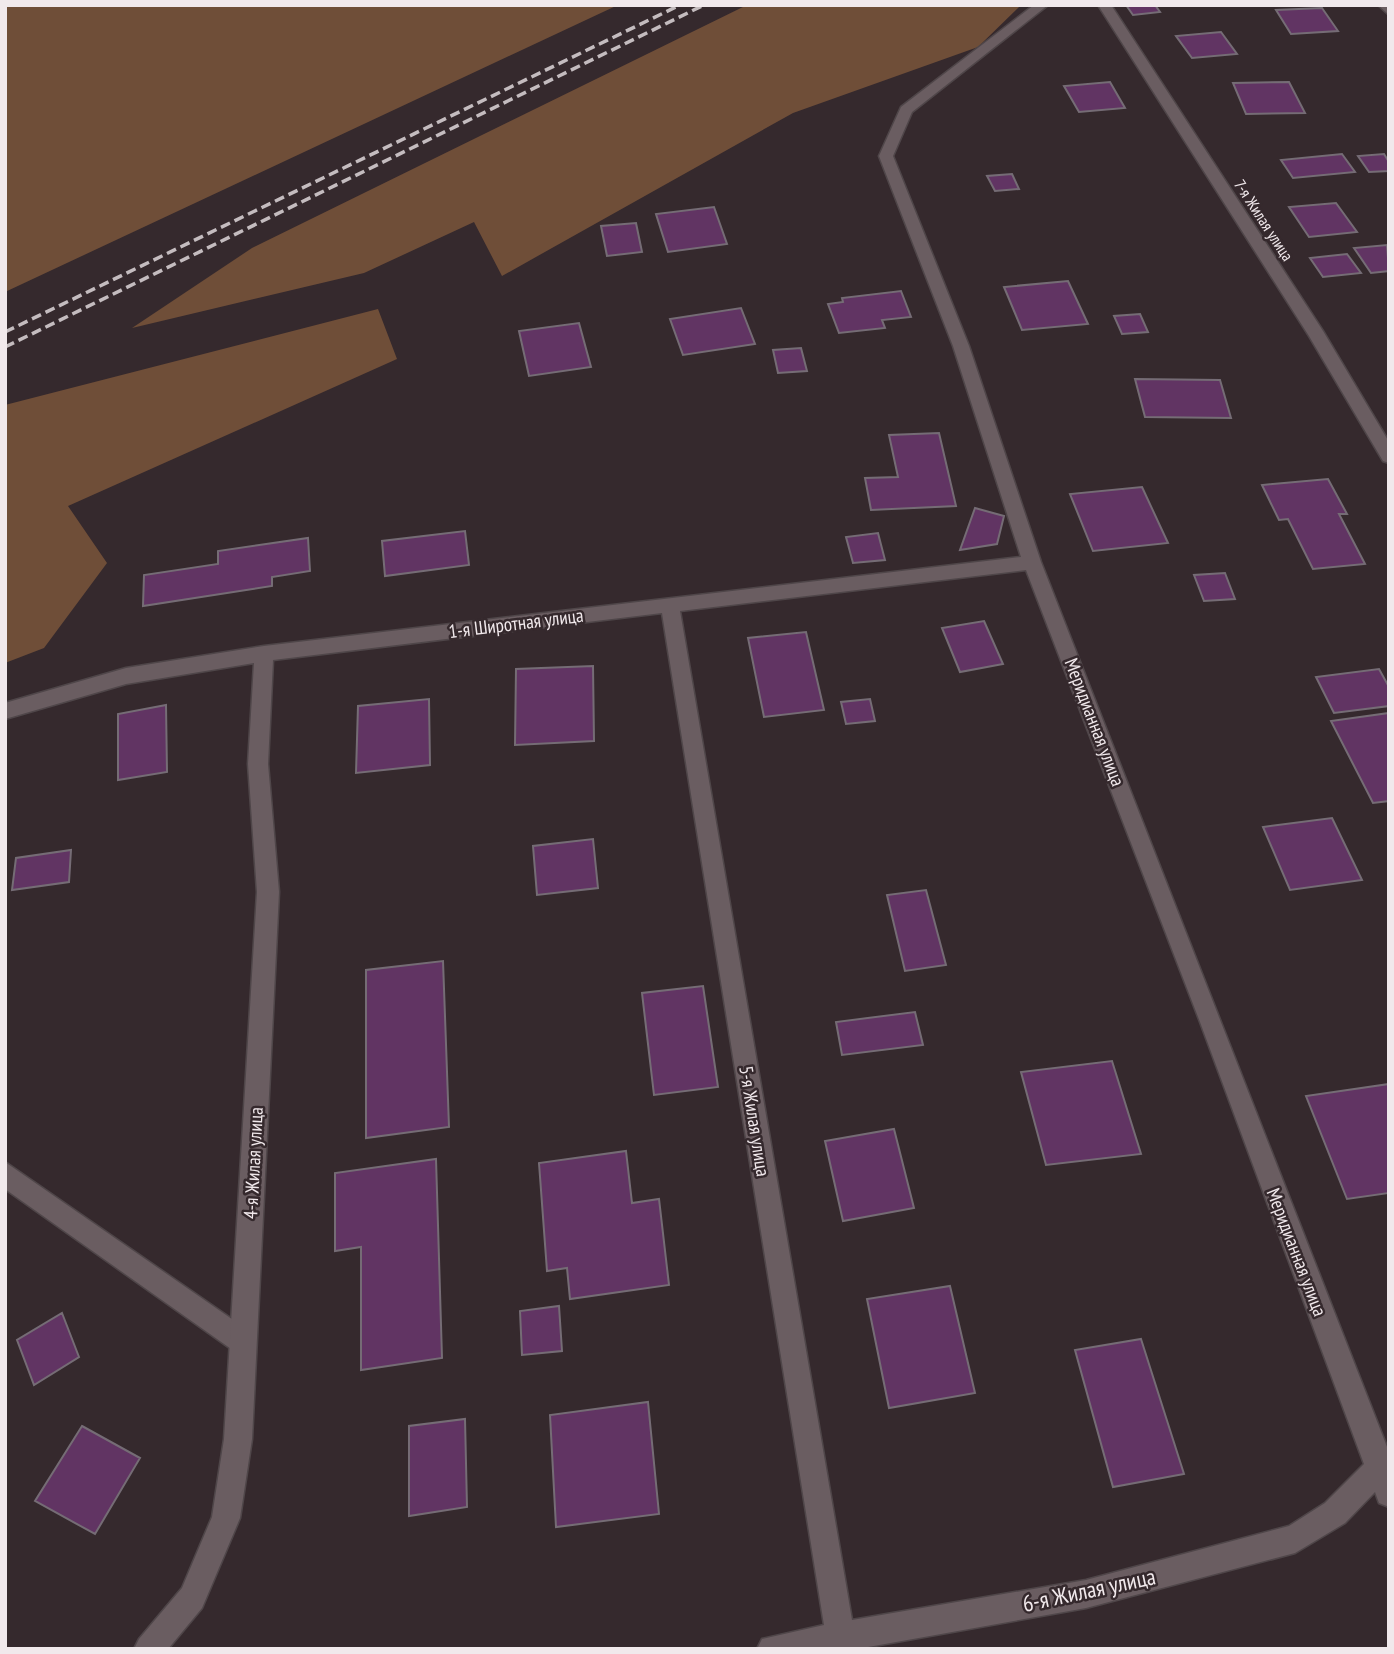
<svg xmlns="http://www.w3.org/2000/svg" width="1394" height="1654" font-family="'PT Sans Narrow',sans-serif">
<rect width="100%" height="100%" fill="#35292d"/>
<path fill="#6f4e38" d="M 5,5 L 618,5 L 5,292 Z
M 747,5 L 1021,5 L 978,47 L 793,113 L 502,276 L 474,222 L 364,273 L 132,328 L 252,248 Z
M 378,309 L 397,359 L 68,506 L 107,563 L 44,648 L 5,663 L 5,405 Z"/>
<path fill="#613463" stroke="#756c75" stroke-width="2" d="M 1126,5 L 1155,5 L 1160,12 L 1133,15 Z
M 1322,8 L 1338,31 L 1291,34 L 1276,10 Z
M 1221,32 L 1237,54 L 1192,58 L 1176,36 Z
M 1110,82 L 1125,108 L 1079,112 L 1064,86 Z
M 1289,82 L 1305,113 L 1246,114 L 1233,83 Z
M 1342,154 L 1355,172 L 1293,178 L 1281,160 Z
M 1384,154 L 1389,162 L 1389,171 L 1369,172 L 1358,156 Z
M 1012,174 L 1019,189 L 995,191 L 987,176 Z
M 1336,203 L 1357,232 L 1309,237 L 1289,207 Z
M 714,207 L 727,244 L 668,252 L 656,214 Z
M 636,223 L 642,252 L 607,256 L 601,226 Z
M 1387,245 L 1389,271 L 1371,273 L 1354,248 Z
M 1347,254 L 1361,273 L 1323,277 L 1310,258 Z
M 1068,281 L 1088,324 L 1022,330 L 1004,287 Z
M 901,291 L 911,317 L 882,320 L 885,328 L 839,333 L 828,304 L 843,302 L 842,298 Z
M 741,308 L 755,344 L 683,355 L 670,319 Z
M 1140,314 L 1148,332 L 1122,334 L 1114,316 Z
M 579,323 L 591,367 L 529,376 L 519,331 Z
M 801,348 L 807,371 L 778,373 L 773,350 Z
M 1135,379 L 1220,380 L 1231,418 L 1145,417 Z
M 939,433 L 956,506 L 871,510 L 865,478 L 898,477 L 889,435 Z
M 1328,479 L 1347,514 L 1339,514 L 1365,564 L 1313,569 L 1288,519 L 1279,520 L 1262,485 Z
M 1142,487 L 1168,543 L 1093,551 L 1070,494 Z
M 975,508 L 1004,516 L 997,544 L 960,550 Z
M 465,531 L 469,565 L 385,576 L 382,541 Z
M 878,533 L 885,560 L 853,563 L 846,537 Z
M 308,538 L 310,571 L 272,577 L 272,586 L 143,606 L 144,575 L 218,564 L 218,551 Z
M 1225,573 L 1235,599 L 1204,601 L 1194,575 Z
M 984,621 L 1003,664 L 960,672 L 942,628 Z
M 806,632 L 824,710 L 764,717 L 748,638 Z
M 593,666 L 594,741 L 515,745 L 516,669 Z
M 1379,669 L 1389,687 L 1389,706 L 1334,713 L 1316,677 Z
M 429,699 L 430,765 L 356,773 L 358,706 Z
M 870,699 L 875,721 L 846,724 L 841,702 Z
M 166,705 L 167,772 L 118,780 L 118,714 Z
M 1389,713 L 1389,801 L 1373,803 L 1331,721 Z
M 1332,818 L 1362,880 L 1290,890 L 1263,827 Z
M 593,839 L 598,888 L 537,895 L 533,846 Z
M 71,850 L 69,882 L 12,890 L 16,858 Z
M 926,890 L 946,965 L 905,971 L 887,895 Z
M 443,961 L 449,1127 L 366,1138 L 366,970 Z
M 703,986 L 718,1087 L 654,1095 L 642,993 Z
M 915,1012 L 923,1045 L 842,1055 L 836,1022 Z
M 1112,1061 L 1141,1154 L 1046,1165 L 1021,1072 Z
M 1389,1084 L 1389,1193 L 1347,1199 L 1306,1096 Z
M 894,1129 L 914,1208 L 843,1221 L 825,1141 Z
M 626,1151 L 632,1203 L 659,1199 L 669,1285 L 570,1299 L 567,1268 L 547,1271 L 539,1163 Z
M 436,1159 L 442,1358 L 361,1370 L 361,1247 L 335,1251 L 335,1173 Z
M 950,1286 L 975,1393 L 889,1408 L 867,1299 Z
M 559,1306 L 562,1351 L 522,1355 L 520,1311 Z
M 62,1313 L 79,1357 L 34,1385 L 17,1340 Z
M 1141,1339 L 1184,1474 L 1113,1487 L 1075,1350 Z
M 648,1402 L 659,1514 L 556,1527 L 550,1415 Z
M 465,1419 L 467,1507 L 409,1516 L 409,1426 Z
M 82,1426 L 140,1458 L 95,1534 L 35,1501 Z"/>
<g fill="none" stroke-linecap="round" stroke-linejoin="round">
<defs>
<path id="lane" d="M 5,1162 L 252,1333 L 256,1342 L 252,1351 L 243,1355 L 234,1351 L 5,1189 Z"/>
<path id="street" d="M 1034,5 L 1048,5 L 912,112 L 893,156 L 969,346 L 1041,562 L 1389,1452 L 1389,1507 L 1379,1503 L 1375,1492 L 1345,1523 L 1295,1553 L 1086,1608 L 857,1649 L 757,1649 L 762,1639 L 824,1625 L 662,613 L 273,660 L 268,764 L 279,892 L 252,1439 L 240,1518 L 202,1608 L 168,1649 L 134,1649 L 139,1639 L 182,1588 L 212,1517 L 224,1439 L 257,892 L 248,764 L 254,663 L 126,684 L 5,719 L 5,703 L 126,668 L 264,646 L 1021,557 L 953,346 L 879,156 L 901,107 ZM 1026,570 L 1200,1022 L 1364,1464 L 1325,1503 L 1289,1526 L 1086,1580 L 852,1620 L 680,611 Z
M 1098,5 L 1111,5 L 1323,331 L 1389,442 L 1389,463 L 1383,461 L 1309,336 Z
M 1378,5 L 1389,5 L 1389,15 Z"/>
</defs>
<use href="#lane" stroke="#4f4649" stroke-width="3"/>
<use href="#street" stroke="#4f4649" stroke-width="3"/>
<use href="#lane" fill="#6a5d61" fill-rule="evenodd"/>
<use href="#street" fill="#6a5d61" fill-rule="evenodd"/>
<path stroke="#c4bcbf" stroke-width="3.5" stroke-dasharray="10 5" stroke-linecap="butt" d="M 5,332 L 680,5
M 5,347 L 704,5"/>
</g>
<g text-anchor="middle" stroke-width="5" stroke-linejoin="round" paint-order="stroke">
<g font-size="16" fill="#f1e9ec" stroke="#35292d">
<text transform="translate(1264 220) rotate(57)" y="6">7-я Жилая улица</text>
</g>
<g font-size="19" fill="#f1e9ec" stroke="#35292d">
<text transform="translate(516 623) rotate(-7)" y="7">1-я Широтная улица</text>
<text transform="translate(1095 722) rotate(69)" y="7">Меридианная улица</text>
<text transform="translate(755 1121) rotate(81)" y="7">5-я Жилая улица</text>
<text transform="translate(253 1163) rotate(-87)" y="7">4-я Жилая улица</text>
<text transform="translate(1297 1252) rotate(69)" y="7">Меридианная улица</text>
</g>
<g font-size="23" fill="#f1e9ec" stroke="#35292d">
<text transform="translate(1089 1590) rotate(-12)" y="8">6-я Жилая улица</text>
</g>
</g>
<rect width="1394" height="1654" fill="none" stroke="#f1e9ec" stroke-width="14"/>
</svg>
